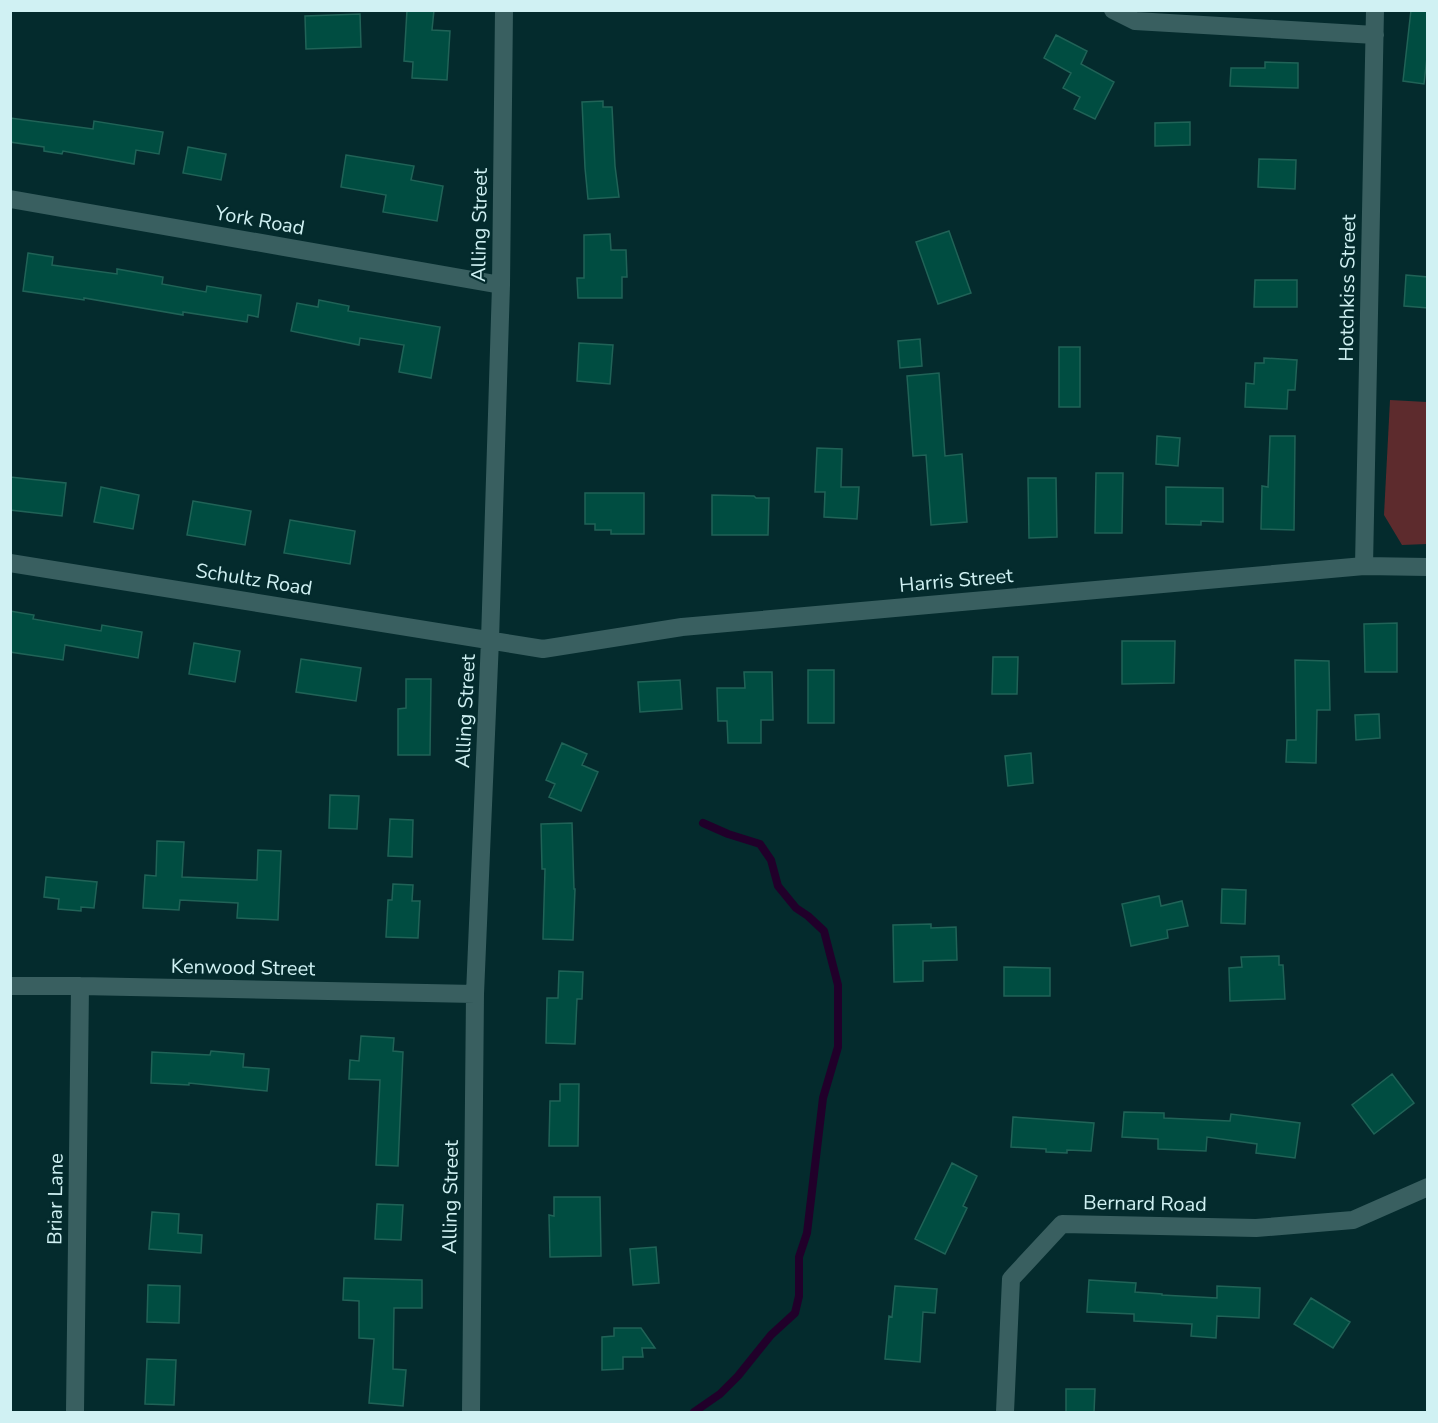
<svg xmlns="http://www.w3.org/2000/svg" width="1438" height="1423" font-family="'Nunito Sans',sans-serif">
<rect width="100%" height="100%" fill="#042b2d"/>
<path fill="#5d2b2d" d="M 1390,400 L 1427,402 L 1427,544 L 1402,545 L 1384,515 Z"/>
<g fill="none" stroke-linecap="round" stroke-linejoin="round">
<path stroke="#21002a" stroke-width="8" d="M 694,1412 L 720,1394 L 738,1376 L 771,1335 L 795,1313 L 799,1296 L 799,1257 L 807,1233 L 823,1098 L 838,1047 L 838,985 L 824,931 L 808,916 L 796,908 L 778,886 L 771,860 L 760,844 L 728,834 L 703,823"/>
</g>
<path fill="#004d41" stroke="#206357" stroke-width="1.5" d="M 407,10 L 434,10 L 432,30 L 450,31 L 447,80 L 412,78 L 413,62 L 404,61 Z
M 1411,10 L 1428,10 L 1428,48 L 1424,84 L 1403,81 Z
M 360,14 L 361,47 L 306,49 L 305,16 Z
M 1056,35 L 1087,51 L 1081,64 L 1114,82 L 1095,119 L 1074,109 L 1080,97 L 1063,88 L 1071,73 L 1044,58 Z
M 1265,62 L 1298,63 L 1298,88 L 1230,86 L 1231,68 L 1265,68 Z
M 603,101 L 603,107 L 612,107 L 615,166 L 619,197 L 588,199 L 585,168 L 582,102 Z
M 10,118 L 93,129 L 94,121 L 163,132 L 159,154 L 136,150 L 134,164 L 63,151 L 62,154 L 44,151 L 44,147 L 10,142 Z
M 1190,122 L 1190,145 L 1155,146 L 1155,123 Z
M 188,147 L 226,154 L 221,180 L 183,173 Z
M 346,155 L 414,166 L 411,180 L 443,186 L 437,221 L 383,212 L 386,195 L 341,187 Z
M 1259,159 L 1296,160 L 1295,189 L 1258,187 Z
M 949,231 L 971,293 L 938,304 L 916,242 Z
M 610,234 L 611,250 L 626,250 L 627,277 L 622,277 L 622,298 L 578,298 L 577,278 L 584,278 L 584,235 Z
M 28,253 L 53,257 L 52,265 L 117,274 L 117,269 L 163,277 L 162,284 L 206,292 L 207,286 L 261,295 L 258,317 L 248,315 L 247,322 L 183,312 L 183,315 L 84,298 L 84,300 L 23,291 Z
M 1406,275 L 1428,277 L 1428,308 L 1404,306 Z
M 1255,280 L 1297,280 L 1297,307 L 1254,307 Z
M 319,300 L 349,306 L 348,311 L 440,327 L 431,378 L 399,372 L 404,345 L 360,338 L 359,345 L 291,331 L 297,303 L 318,307 Z
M 920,339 L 922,366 L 900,368 L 898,341 Z
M 579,343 L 613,345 L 610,384 L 577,381 Z
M 1059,347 L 1080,347 L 1080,407 L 1059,407 Z
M 1264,358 L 1297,360 L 1295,390 L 1288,390 L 1287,409 L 1245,407 L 1246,383 L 1254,384 L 1255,363 L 1264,363 Z
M 939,373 L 945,456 L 962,454 L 967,522 L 931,525 L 926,455 L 913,456 L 907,376 Z
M 1157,436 L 1180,438 L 1178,466 L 1156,464 Z
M 1270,436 L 1295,436 L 1294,530 L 1261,529 L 1262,486 L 1268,487 Z
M 817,448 L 842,449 L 841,487 L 859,487 L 857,519 L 824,517 L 825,492 L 815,492 Z
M 1096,473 L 1123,473 L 1122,533 L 1095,533 Z
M 10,477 L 66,483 L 62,516 L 10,510 Z
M 1028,478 L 1056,478 L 1057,537 L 1029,538 Z
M 101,487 L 139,495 L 133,529 L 94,522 Z
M 1166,487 L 1223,488 L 1223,522 L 1201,521 L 1201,525 L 1166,524 Z
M 585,493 L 644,493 L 644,534 L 611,534 L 611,530 L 595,530 L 595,524 L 585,524 Z
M 712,495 L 754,496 L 756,498 L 769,498 L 768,535 L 712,535 Z
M 193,501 L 251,511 L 245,545 L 187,535 Z
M 290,520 L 355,531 L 350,564 L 284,553 Z
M 10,611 L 34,615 L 33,619 L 101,631 L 102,625 L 142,632 L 138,658 L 65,645 L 63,660 L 10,652 Z
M 1397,623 L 1397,672 L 1365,672 L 1364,624 Z
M 1122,641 L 1175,641 L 1174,683 L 1122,684 Z
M 194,643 L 240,651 L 235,682 L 189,674 Z
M 993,657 L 1018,657 L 1017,694 L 992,694 Z
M 301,659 L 361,668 L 356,701 L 296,692 Z
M 1295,660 L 1329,661 L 1330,710 L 1317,710 L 1316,763 L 1286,762 L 1287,740 L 1296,740 Z
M 808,670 L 834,670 L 834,723 L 808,723 Z
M 744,672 L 772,672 L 773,720 L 761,720 L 761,743 L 728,743 L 727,721 L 718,721 L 717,688 L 745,688 Z
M 406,679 L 431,679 L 430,755 L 398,755 L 398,709 L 406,708 Z
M 680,680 L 682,709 L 640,712 L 638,682 Z
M 1379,714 L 1380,738 L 1356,740 L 1355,715 Z
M 562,743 L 587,754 L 582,765 L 598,772 L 581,811 L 549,797 L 555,784 L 546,780 Z
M 1031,753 L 1033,783 L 1008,786 L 1005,756 Z
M 330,795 L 359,796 L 357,829 L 329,828 Z
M 390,819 L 413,820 L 412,857 L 388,856 Z
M 572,823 L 574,889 L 575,889 L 573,940 L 543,939 L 545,869 L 542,869 L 541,824 Z
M 157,841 L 184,842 L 182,877 L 257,880 L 258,850 L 281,851 L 278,920 L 237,918 L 238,903 L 180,900 L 179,910 L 143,908 L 145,875 L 156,876 Z
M 46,877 L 97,882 L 94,908 L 81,907 L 81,911 L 58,909 L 59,899 L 44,897 Z
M 393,884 L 413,885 L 412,901 L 420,901 L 418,938 L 386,937 L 388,900 L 392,900 Z
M 1222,889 L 1246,890 L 1245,924 L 1221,923 Z
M 1159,896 L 1161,906 L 1182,901 L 1188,926 L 1167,930 L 1168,938 L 1131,946 L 1122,904 Z
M 931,924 L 931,928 L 956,927 L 957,960 L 923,961 L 923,981 L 894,982 L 893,925 Z
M 1279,956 L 1279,965 L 1283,965 L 1285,999 L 1230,1001 L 1229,968 L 1242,967 L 1241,957 Z
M 1004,967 L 1050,968 L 1050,996 L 1004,996 Z
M 559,971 L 583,972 L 582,999 L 577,999 L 575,1044 L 546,1043 L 547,998 L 558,998 Z
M 361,1036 L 394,1038 L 393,1051 L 403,1052 L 398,1166 L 376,1165 L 380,1080 L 349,1079 L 350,1060 L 359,1061 Z
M 211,1051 L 244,1054 L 243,1067 L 269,1069 L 267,1091 L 189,1083 L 189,1085 L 151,1083 L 152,1052 L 210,1055 Z
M 1392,1074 L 1414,1103 L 1374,1134 L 1352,1105 Z
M 560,1084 L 579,1084 L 578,1146 L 549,1146 L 550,1101 L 560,1101 Z
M 1124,1112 L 1164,1113 L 1164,1118 L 1230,1121 L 1231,1114 L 1300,1123 L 1295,1158 L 1256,1153 L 1257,1144 L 1207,1137 L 1206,1151 L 1158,1149 L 1158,1139 L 1122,1137 Z
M 1013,1117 L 1094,1123 L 1091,1151 L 1067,1150 L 1067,1153 L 1046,1152 L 1046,1149 L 1011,1147 Z
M 952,1163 L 977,1176 L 963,1206 L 967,1208 L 945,1254 L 915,1239 Z
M 554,1197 L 600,1197 L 601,1256 L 550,1257 L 549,1215 L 554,1216 Z
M 377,1204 L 403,1205 L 401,1240 L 375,1239 Z
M 152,1212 L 179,1214 L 178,1233 L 202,1235 L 201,1253 L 149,1249 Z
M 656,1247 L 659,1283 L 633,1285 L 630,1249 Z
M 344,1278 L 422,1280 L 422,1308 L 394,1308 L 393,1369 L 406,1370 L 403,1406 L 369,1403 L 374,1339 L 359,1338 L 359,1301 L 343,1300 Z
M 1089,1280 L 1136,1283 L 1135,1292 L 1162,1294 L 1162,1295 L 1217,1298 L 1217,1286 L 1260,1288 L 1259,1318 L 1217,1316 L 1216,1338 L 1191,1336 L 1192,1324 L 1134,1321 L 1134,1314 L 1087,1312 Z
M 148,1285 L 180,1286 L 179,1323 L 147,1322 Z
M 895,1286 L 937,1289 L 935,1313 L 923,1312 L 920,1362 L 885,1359 L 889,1316 L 892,1317 Z
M 1311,1298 L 1350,1322 L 1333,1348 L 1294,1324 Z
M 614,1328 L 641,1328 L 655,1348 L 642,1348 L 643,1357 L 623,1357 L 623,1369 L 602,1370 L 602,1337 L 614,1336 Z
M 147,1359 L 176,1360 L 174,1405 L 145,1404 Z
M 1066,1389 L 1095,1389 L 1094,1413 L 1066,1413 Z"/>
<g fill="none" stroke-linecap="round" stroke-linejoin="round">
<path stroke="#395f60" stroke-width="18" d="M 1113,10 L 1135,21 L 1375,35
M 10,199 L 501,285
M 10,563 L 543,649 L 682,627 L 1364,566 L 1428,567
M 1364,566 L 1375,10
M 10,986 L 80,986 L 475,994
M 75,1412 L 80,986
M 471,1412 L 475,994 L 490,640 L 501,285 L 504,10
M 1005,1412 L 1011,1279 L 1062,1224 L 1256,1228 L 1353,1220 L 1428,1187"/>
</g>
<g text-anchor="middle" stroke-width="4.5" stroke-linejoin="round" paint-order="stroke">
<g font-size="20" fill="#d0f1f3" stroke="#042b2d">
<text transform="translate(260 220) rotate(10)" y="7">York Road</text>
<text transform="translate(479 225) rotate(-89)" y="7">Alling Street</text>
<text transform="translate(1347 288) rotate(-89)" y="7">Hotchkiss Street</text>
<text transform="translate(254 579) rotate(9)" y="7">Schultz Road</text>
<text transform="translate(956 580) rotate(-5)" y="7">Harris Street</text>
<text transform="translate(465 711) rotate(-87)" y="7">Alling Street</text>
<text transform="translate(243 967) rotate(1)" y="7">Kenwood Street</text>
<text transform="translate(450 1197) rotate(-89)" y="7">Alling Street</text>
<text transform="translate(55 1199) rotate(-89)" y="7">Briar Lane</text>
<text transform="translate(1145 1203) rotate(1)" y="7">Bernard Road</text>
</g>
</g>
<rect width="1438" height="1423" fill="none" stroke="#d0f1f3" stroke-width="24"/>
</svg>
